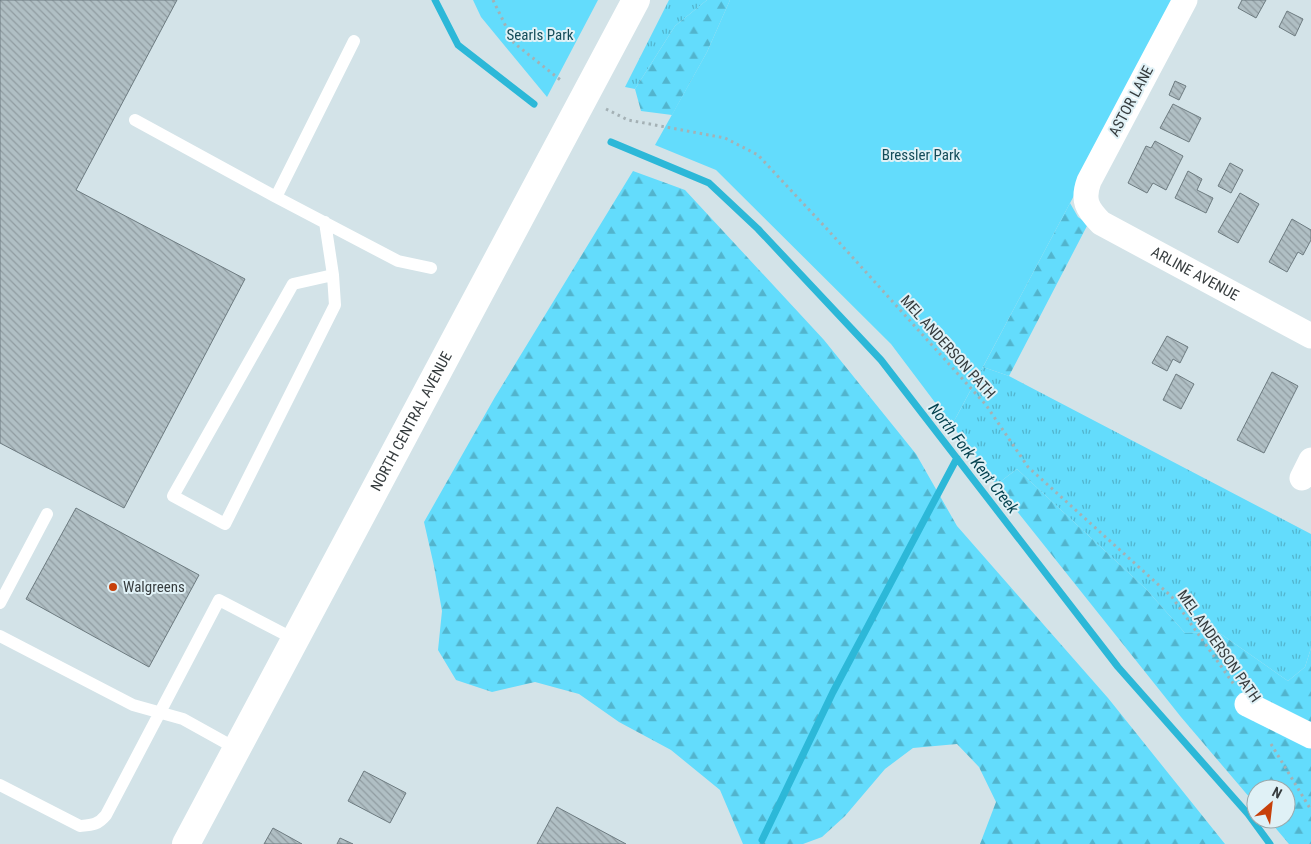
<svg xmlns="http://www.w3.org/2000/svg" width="1311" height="844" font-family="'Roboto Condensed',sans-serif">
<defs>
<pattern id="grass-tufts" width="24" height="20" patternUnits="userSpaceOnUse" patternTransform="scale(1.25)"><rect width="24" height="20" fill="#63dcfc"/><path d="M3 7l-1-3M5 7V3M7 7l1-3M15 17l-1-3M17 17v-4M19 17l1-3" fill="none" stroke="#52b4cd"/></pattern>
<pattern id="forest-firs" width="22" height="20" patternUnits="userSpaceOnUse" patternTransform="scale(1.25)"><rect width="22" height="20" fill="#63dcfc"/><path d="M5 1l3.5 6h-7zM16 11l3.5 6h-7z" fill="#52b4cd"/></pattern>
<pattern id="building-back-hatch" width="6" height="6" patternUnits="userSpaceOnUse" patternTransform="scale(1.25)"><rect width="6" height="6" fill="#b0bfc4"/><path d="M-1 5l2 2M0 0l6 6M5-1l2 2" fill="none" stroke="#909ca1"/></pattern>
</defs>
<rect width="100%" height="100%" fill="#d3e3e8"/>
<path fill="url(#grass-tufts)" d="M 669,0 L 707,0 L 675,26 L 635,89 L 625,87 Z
M 983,367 L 1009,376 L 1311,534 L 1311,648 L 1305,667 L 1288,681 L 1218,632 L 1185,633 L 1146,589 L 1017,469 L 996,485 L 952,425 Z"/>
<path fill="url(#forest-firs)" d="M 707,0 L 730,0 L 707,52 L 672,115 L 641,111 L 635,89 L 675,26 Z
M 633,171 L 685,190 L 824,340 L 916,454 L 957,526 L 1108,698 L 1225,844 L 980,844 L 996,802 L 979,767 L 957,744 L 913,748 L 885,769 L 845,816 L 822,837 L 803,844 L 743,844 L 720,790 L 671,750 L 619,722 L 579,694 L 535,682 L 492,692 L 456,680 L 438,650 L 442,611 L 434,566 L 424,522 L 495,397 Z
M 1070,203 L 1078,217 L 1088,224 L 1009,376 L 983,367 Z
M 1017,469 L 1146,589 L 1185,633 L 1218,632 L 1288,681 L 1305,667 L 1311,648 L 1311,844 L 1289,844 L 1268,819 L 1286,819 L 1286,789 L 1256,789 L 1256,805 L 1181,717 L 996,485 Z"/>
<path fill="#63dcfc" d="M 473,0 L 598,0 L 547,97 L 481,17 Z
M 730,0 L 1178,0 L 952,425 L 891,344 L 716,170 L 655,145 L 707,52 Z"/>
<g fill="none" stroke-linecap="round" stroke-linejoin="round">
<path stroke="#2cb8d8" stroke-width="7" d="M 435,0 L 458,45 L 534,104
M 611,142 L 709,183 L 758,229 L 881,360 L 1118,667 L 1248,814 L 1270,844
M 762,840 L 833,692 L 957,458"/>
</g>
<path fill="url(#building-back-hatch)" stroke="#6d7b80" d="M 0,0 L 177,0 L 76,190 L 245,279 L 124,508 L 0,443 Z
M 1242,0 L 1266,0 L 1256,18 L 1238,8 Z
M 1287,11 L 1303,19 L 1295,36 L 1279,27 Z
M 1175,81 L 1186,86 L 1179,100 L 1169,95 Z
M 1173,104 L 1201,118 L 1189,142 L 1160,128 Z
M 1155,141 L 1183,156 L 1166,190 L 1153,183 L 1147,193 L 1128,183 L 1146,146 L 1151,148 Z
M 1230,163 L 1243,170 L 1231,193 L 1218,186 Z
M 1188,171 L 1202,179 L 1197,190 L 1213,198 L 1206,213 L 1175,198 Z
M 1240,193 L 1259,204 L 1238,243 L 1218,232 Z
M 1292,219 L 1311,230 L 1311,240 L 1303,255 L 1298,252 L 1287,272 L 1269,262 Z
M 1167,336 L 1188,347 L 1180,363 L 1173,359 L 1167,371 L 1152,363 Z
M 1272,372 L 1298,386 L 1264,453 L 1237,440 Z
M 1176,374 L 1194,384 L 1181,409 L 1163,400 Z
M 76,508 L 199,575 L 149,667 L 26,599 Z
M 364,771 L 406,793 L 390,823 L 348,801 Z
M 557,807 L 626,844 L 537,844 Z
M 273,828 L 302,844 L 264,844 Z
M 340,838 L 353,844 L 337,844 Z"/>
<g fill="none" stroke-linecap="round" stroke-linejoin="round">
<path stroke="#a4b1b5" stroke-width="3" stroke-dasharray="2.5 4" stroke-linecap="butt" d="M 493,0 L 514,43 L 563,82
M 606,109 L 628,120 L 725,138 L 758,155 L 827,229 L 986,405 L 1028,467 L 1172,597 L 1235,686
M 1271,744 L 1311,810"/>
<path stroke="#fff" stroke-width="12" d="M 354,41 L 276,197 L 398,261 L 431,268
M 135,120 L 276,197
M 325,222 L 333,275 L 335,305 L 225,524 L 173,496 L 293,284 L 333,275
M 0,603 L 47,514
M 0,636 L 133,705 L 183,719 L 237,749
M 0,785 L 80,826 C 92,825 98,825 106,815 L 219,600 L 296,640"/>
<g stroke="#fff" stroke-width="25">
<path id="s1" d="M 1185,0 L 1089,181 C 1082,200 1087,209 1101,223 L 1311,336"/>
<path d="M 1302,478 L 1311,460"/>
<path d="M 1247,704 L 1311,736"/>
</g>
<path stroke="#fff" stroke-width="28" id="s2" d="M 186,844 L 636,0"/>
</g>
<circle fill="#c7400a" stroke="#e0f1f6" stroke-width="2" cx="113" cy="587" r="5"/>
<g text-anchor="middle" stroke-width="4" stroke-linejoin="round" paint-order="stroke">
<g font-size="15" fill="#144c59" stroke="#e0f1f6">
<text x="540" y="40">Searls Park</text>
<text x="921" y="160">Bressler Park</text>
</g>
<g font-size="15" fill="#363c3e" stroke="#e0f1f6">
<text transform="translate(1131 101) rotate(-62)" y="5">ASTOR LANE</text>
<text dy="5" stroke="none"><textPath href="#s1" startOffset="359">ARLINE AVENUE</textPath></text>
<text transform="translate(948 347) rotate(48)" y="5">MEL ANDERSON PATH</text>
<text dy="5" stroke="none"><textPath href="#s2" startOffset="479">NORTH CENTRAL AVENUE</textPath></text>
<text transform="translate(1219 646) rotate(55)" y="5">MEL ANDERSON PATH</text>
</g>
<g font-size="15" fill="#363c3e" stroke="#e0f1f6" text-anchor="start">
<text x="123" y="592">Walgreens</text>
</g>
<g font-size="16" font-style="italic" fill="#023f4c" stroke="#e0f1f6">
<text transform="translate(974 458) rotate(52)" y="6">North Fork Kent Creek</text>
</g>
</g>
<g transform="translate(1271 804) rotate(28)"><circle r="24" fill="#e0f1f6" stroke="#9ca9ac"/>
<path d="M0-4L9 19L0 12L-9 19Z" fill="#c7400a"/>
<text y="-8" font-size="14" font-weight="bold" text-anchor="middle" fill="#363c3e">N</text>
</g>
</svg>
